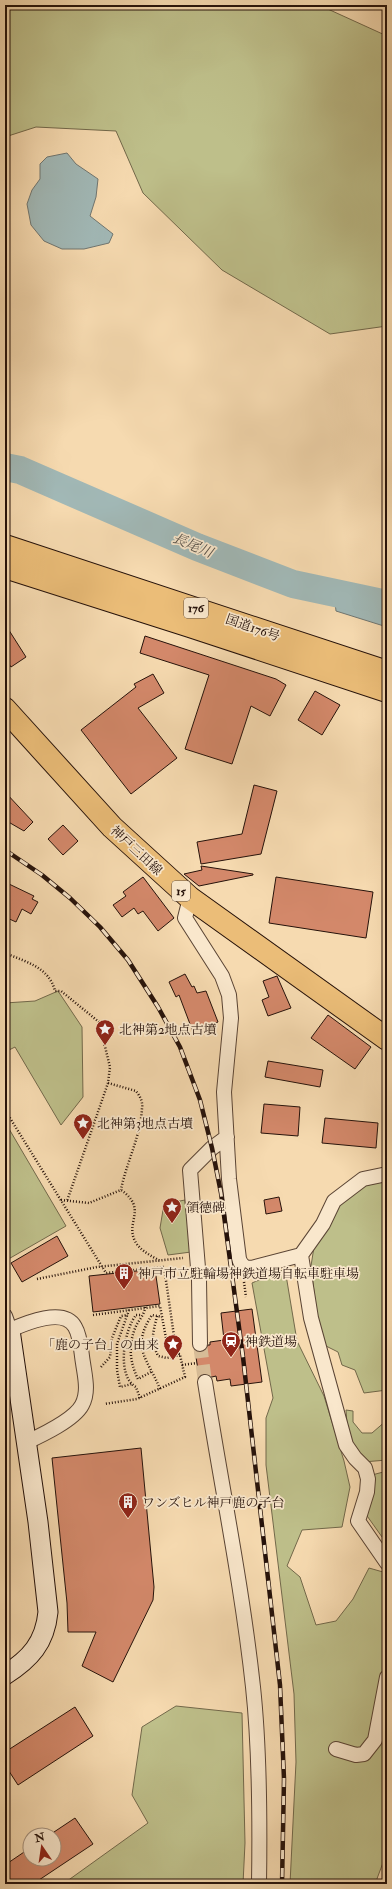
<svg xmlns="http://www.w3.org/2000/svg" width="392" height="1889" font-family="'IM FELL Double Pica','Noto Serif JP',serif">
<rect width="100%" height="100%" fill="#f6dab0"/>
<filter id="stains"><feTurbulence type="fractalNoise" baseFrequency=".005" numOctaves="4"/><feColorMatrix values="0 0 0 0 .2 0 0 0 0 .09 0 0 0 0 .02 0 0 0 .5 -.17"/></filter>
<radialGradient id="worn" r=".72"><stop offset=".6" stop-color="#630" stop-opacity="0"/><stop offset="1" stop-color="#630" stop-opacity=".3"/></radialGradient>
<path fill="#bebf8a" stroke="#72684a" d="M 5,5 L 319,5 L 387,36 L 387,326 L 330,334 L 222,270 L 143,193 L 116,131 L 36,127 L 5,137 Z
M 58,991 L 82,1027 L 83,1097 L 61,1125 L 15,1047 L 5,1052 L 5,1003 L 35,1001 Z
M 5,1122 L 66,1226 L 5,1261 Z
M 387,1180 L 387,1390 L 364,1393 L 355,1370 L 342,1365 L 338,1352 L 320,1343 L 311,1266 L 314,1247 L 337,1205 L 365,1186 Z
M 185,1200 L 191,1252 L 168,1255 L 160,1228 L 164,1204 Z
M 285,1269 L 297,1341 L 324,1396 L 344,1461 L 350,1487 L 342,1527 L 302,1530 L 287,1566 L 300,1577 L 316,1625 L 336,1621 L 353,1599 L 369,1568 L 383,1572 L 387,1585 L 387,1852 L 375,1884 L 290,1884 L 296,1762 L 294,1694 L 266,1465 L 266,1418 L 273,1398 L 252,1283 Z
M 346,1410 L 353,1411 L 353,1422 L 362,1433 L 372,1433 L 387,1420 L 387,1460 L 363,1462 L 348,1439 Z
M 387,1471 L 387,1544 L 365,1513 L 372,1475 Z
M 176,1706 L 242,1713 L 245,1843 L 243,1884 L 63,1884 L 148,1823 L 132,1795 L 142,1727 Z"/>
<path fill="#a1b8b6" stroke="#707671" d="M 67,153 L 76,164 L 98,179 L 96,197 L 90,216 L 113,234 L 109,243 L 84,249 L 62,249 L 44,241 L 31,225 L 27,204 L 32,190 L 40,179 L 40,164 L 47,157 Z
M 335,602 L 366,603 L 386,608 L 383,611 L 387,617 L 387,627 L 336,611 Z"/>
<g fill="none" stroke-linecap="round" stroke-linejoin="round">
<path stroke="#a1b8b6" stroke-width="28" d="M 5,467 L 20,470 L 197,547 L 293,584 L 387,604"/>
</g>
<path fill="#d3886a" stroke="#26120a" d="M 5,624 L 26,657 L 11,667 L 5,658 Z
M 145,636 L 276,679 L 286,685 L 270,716 L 251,706 L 232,764 L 185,749 L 209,675 L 140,653 Z
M 153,674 L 164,693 L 138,708 L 177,758 L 131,794 L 81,730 L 136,687 L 134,684 Z
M 315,691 L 340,705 L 322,735 L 298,720 Z
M 254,785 L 277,791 L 261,854 L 201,864 L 197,842 L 242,834 Z
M 5,792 L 33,822 L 24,831 L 5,820 Z
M 63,825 L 78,841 L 63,855 L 48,839 Z
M 201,866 L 253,874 L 253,875 L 199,886 L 184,874 L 202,870 Z
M 143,877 L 174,918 L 158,931 L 143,911 L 138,914 L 134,908 L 122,917 L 113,905 L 126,896 L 123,892 Z
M 276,877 L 373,892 L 366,938 L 269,923 Z
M 9,884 L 34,896 L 32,899 L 38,902 L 31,914 L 22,909 L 16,922 L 5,917 L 5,891 Z
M 185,974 L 192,987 L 194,986 L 197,993 L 206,991 L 218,1022 L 193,1032 L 179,995 L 176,997 L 169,982 Z
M 277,976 L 291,1008 L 268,1016 L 262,1000 L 269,997 L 263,981 Z
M 328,1015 L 371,1047 L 355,1069 L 311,1038 Z
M 268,1061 L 323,1070 L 320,1087 L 265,1077 Z
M 264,1104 L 300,1107 L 298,1136 L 261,1133 Z
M 325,1118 L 378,1123 L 376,1148 L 322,1143 Z
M 279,1197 L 282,1211 L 266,1214 L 264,1200 Z
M 57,1236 L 68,1256 L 22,1282 L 11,1263 Z
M 155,1269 L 160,1304 L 93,1312 L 89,1276 Z
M 252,1309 L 262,1382 L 231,1386 L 230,1379 L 217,1381 L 216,1376 L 212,1377 L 204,1374 L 199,1376 L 195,1351 L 204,1351 L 208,1345 L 210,1345 L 210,1342 L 224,1340 L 221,1313 Z
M 141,1448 L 154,1587 L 153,1600 L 113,1682 L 82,1666 L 96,1632 L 68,1632 L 67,1603 L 52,1458 Z
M 75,1707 L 93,1736 L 18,1785 L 5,1765 L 5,1752 Z
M 75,1818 L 93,1844 L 33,1884 L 5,1884 L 5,1865 L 30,1848 L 30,1859 L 54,1859 L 54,1832 Z"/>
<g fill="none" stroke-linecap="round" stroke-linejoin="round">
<path stroke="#d7bc97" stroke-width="14" stroke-dasharray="14 7" stroke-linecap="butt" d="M 200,1344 L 205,1382"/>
<defs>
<path id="street" d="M 190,898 L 185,918 L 222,976 L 229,995 L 231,1018 L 224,1092 L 229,1179 L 239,1259 C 242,1267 247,1269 255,1267 L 301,1255 L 323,1224 L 334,1201 L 363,1179 L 387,1174
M 301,1255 L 311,1318 L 346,1445 L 355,1458 L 365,1468 L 368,1479 L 367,1492 L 358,1521 L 387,1563
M 5,1316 L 10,1330 C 26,1323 64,1307 75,1327 C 81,1337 81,1352 83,1363 C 85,1377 89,1392 82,1405 C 74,1420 42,1435 27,1442
M 200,1344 L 199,1280 L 190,1170 L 212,1148 L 227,1137
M 205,1382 C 221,1484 242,1585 253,1687 C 260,1752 260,1819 259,1884
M 336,1749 L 356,1755 L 364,1754 L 375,1740 L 387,1677"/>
<path id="secondary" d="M 5,1332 L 10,1330 L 38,1522 L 48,1612 C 45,1643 30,1659 5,1675"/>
<path id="primary" d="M 5,709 L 112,827 L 190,898 L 387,1039"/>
<path id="highway" d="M 5,546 L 387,672
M 5,567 L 190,626 L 387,691"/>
</defs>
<use href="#street" stroke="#5a4434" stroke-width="16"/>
<use href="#secondary" stroke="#26120a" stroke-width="21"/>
<use href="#primary" stroke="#26120a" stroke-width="24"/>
<use href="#highway" stroke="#26120a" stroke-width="24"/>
<path stroke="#26120a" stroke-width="2.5" stroke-dasharray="1 2" stroke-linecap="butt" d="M 5,953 C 26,962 49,967 55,991 L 61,991 L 99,1022 L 110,1067 L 108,1083 L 67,1201
M 108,1083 L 136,1091 C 140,1096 143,1102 142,1108 C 141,1136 126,1163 121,1190
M 5,1110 L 106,1273 L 164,1267 L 174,1336 L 172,1346
M 61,1200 L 89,1203 L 121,1190 C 148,1209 125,1222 135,1241 C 140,1251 152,1256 160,1261
M 37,1279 L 97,1267 L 183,1258
M 244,1282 L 246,1297
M 145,1307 C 145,1313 140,1319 137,1324 C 128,1342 129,1361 138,1379 L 151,1372
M 129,1310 L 117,1344 L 117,1370 L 120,1387 L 132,1384
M 93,1315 L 160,1306 L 166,1338 L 180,1355 L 185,1377 L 137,1399 L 104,1404
M 157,1316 C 153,1334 150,1339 158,1356 L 167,1358 L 180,1355
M 182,1365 L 197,1363
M 101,1367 L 110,1357 L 112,1338 L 121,1316 L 128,1315
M 160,1389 C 148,1359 130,1348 152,1315 L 162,1317
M 140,1398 L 136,1387 C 116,1376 124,1330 136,1315 L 142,1315
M 382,1884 L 387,1868"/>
<use href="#street" stroke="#f9e7cc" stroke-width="14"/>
<use href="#secondary" stroke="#f9e7cc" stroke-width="19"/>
<use href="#primary" stroke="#ebbd78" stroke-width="22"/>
<use href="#highway" stroke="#ebbd78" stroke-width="22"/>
<defs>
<path id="rail" d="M 5,850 L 42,875 L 70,898 L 100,927 L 128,960 L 158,1007 L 180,1047 L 200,1100 L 212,1148 L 221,1193 L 243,1357 L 280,1685 L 284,1779 L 282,1884"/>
</defs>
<use href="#rail" stroke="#26120a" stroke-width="4.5"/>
<use href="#rail" stroke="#f9e7cc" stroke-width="3" stroke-dasharray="9" stroke-linecap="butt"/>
</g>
<defs>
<symbol id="sight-pin" viewBox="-11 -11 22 30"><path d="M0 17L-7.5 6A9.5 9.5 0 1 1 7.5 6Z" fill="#8f2418" stroke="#f9e7cc"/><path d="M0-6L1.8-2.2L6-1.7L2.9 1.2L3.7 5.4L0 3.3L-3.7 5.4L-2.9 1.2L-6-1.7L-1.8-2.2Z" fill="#fff"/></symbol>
<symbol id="building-pin" viewBox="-11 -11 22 30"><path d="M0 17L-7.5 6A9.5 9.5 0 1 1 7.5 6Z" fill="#8f2418" stroke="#f9e7cc"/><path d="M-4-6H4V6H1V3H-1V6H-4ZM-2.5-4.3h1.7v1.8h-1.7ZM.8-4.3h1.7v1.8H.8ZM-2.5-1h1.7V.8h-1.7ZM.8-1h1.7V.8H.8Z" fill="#fff"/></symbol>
<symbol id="station-pin" viewBox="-11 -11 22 30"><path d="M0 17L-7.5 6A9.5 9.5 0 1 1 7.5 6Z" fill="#8f2418" stroke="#f9e7cc"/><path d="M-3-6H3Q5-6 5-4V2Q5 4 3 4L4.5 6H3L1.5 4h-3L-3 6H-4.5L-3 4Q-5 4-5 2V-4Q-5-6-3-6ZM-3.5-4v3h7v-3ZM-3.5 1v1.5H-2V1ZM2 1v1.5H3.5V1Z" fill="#fff"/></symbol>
</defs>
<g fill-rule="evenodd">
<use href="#sight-pin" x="94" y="1018" width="22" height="30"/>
<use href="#sight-pin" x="72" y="1112" width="22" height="30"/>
<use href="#sight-pin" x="161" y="1196" width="22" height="30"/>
<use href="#building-pin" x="113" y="1262" width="22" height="30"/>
<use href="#station-pin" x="220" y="1330" width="22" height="30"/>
<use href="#sight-pin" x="162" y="1333" width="22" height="30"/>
<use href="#building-pin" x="117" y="1491" width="22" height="30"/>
</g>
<g text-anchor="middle" stroke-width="3.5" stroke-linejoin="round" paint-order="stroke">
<g fill="#f9e7cc" stroke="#655244" stroke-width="1">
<rect x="184" y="598" width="24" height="20" rx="3"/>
<rect x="172" y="881" width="18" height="20" rx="3"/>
</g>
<g font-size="12" font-weight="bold" fill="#26120a">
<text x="196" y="612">176</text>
<text x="181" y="895">15</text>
</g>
<g font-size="13" fill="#26120a" stroke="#f9e7cc">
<text transform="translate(253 627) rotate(19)" y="5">国道176号</text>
<text transform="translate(137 850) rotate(43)" y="5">神戸三田線</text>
</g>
<g font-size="13" fill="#26120a" stroke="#f9e7cc" text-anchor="start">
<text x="119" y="1034">北神第2地点古墳</text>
<text x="97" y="1128">北神第3地点古墳</text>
<text x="186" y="1212">領徳碑</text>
<text x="138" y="1278">神戸市立駐輪場神鉄道場自転車駐車場</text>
<text x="245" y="1346">神鉄道場</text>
<text x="159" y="1349" text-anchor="end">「鹿の子台」の由来</text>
<text x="142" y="1507">ワンズヒル神戸鹿の子台</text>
</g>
<g font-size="14" font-style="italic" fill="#514c46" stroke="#f9e7cc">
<text transform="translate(193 545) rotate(23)" y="5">長尾川</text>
</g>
</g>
<rect width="392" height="1889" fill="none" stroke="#f6dab0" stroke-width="20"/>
<rect x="6" y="6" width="380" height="1877" fill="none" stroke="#26120a" stroke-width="2"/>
<rect x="10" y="10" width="372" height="1869" fill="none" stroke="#26120a"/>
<g transform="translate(42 1847) rotate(347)"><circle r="19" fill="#f9e7cc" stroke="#a5927e"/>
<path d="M0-3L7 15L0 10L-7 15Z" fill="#8f2418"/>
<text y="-6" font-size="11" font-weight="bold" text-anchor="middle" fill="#26120a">N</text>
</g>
<rect width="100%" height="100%" filter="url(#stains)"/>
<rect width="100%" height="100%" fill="url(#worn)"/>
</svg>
